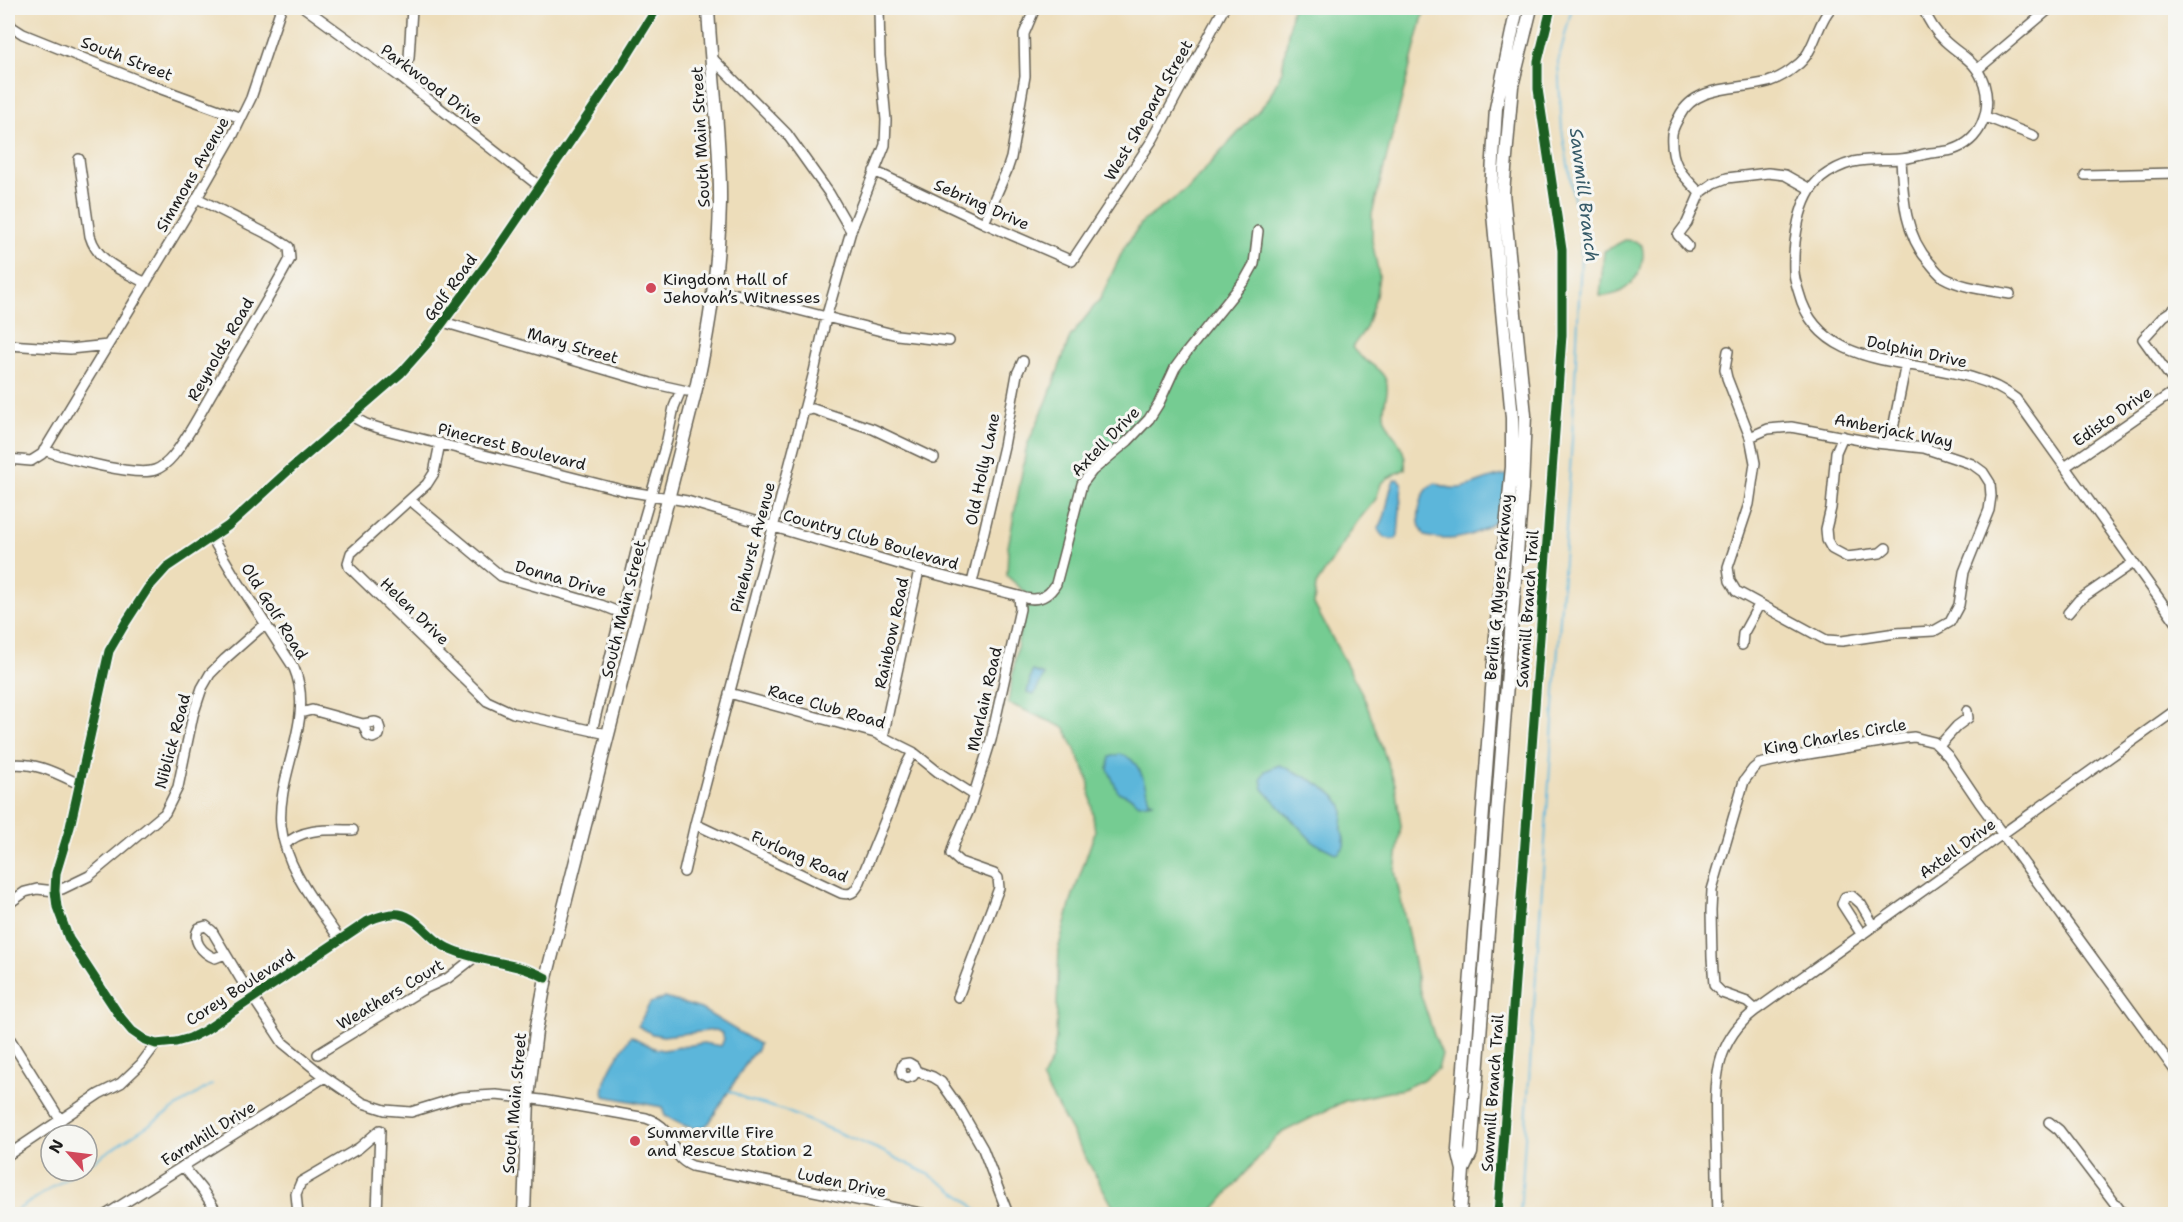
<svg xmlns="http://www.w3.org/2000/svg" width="2183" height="1222" font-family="'Shantell Sans',sans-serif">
<rect width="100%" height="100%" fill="#f6f6f2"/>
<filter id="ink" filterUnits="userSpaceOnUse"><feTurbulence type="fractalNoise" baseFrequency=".0167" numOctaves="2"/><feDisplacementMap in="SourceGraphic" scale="12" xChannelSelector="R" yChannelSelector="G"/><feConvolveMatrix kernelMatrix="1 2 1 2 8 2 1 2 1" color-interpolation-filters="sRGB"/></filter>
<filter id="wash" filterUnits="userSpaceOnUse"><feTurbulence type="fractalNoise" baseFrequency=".008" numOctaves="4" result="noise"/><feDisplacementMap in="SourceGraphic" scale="24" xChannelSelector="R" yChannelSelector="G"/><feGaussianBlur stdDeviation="1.35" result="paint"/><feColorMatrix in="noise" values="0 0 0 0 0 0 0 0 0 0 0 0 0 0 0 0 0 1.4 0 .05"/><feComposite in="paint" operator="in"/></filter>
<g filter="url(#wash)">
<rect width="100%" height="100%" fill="#edddba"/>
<path fill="#74cc92" stroke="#487457" stroke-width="1.5" d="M 1292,8 L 1425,8 L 1372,214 L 1372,241 L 1379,275 L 1376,296 L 1366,328 L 1352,347 C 1359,360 1377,363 1385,378 C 1392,391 1380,407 1385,419 C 1392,437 1408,448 1405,469 L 1388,478 L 1381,484 L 1376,499 L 1357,522 L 1316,585 L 1314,604 L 1364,697 L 1395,784 L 1401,826 L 1395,871 L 1420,992 L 1434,1035 L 1442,1054 L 1438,1069 L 1422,1080 L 1403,1089 L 1345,1101 L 1279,1134 L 1210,1214 L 1117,1214 L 1042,1079 L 1052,1059 L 1056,1038 L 1059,946 L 1072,898 L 1095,832 L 1088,778 L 1065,728 L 1008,703 L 1026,593 L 1007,576 L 1008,547 L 1027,445 L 1047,401 L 1070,337 L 1100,299 L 1124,248 L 1142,222 L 1186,190 L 1268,100 L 1282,71 Z
M 1625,240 L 1635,241 L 1642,246 C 1648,271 1627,297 1600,296 L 1604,251 Z"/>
<path fill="#5cb6da" stroke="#3c697b" stroke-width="1.5" d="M 1508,475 L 1517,485 C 1509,524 1463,548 1425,536 C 1423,532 1419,527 1419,522 C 1417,509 1423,487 1436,483 C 1464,498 1479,476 1508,475 Z
M 1398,479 L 1402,484 L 1398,536 L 1396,539 C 1387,539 1382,538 1378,529 C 1389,514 1386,496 1394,480 Z
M 1032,671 L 1044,675 L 1034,695 L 1027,693 Z
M 1120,754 C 1140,758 1145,783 1149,801 L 1154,802 L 1139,804 L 1132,798 L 1118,792 L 1108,769 L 1110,757 Z
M 1279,765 C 1295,771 1336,790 1342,806 C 1345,814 1341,822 1342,830 C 1344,841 1348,846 1337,854 L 1313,842 L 1263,789 L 1261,779 L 1265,771 Z
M 665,998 L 701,1009 L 759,1044 L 757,1050 L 750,1057 L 709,1123 C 695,1135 680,1123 665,1116 L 662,1107 L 604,1096 C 599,1081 622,1049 631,1036 L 654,1048 L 663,1050 L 703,1043 L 721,1046 L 724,1039 L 722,1033 L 716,1030 L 663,1036 L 652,1034 L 638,1026 L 650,1003 Z"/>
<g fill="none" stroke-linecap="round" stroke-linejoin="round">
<path stroke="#5cb6da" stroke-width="2" d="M 728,1090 L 748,1100 L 783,1110 L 880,1150 L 930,1175 L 964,1198 L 981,1214
M 87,1165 L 212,1084
M 11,1214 L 78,1171
M 1520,1214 L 1572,440 L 1581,258 L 1581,239 L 1562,130 L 1558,62 L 1572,8"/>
</g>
</g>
<g filter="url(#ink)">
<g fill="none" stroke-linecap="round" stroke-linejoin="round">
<defs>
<path id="minor" d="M 305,8 L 400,77 L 539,186
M 1923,8 C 1928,20 1935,32 1945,41 C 1962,57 1976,60 1984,84 C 1992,111 1981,141 1952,150 C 1945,152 1937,152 1930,153 C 1919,155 1909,159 1899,159 C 1883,160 1868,159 1853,162 C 1842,165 1830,171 1821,178 C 1798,197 1793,243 1794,271 C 1794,279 1797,286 1799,293 C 1824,387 1953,348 2016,399 L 2176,622
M 8,20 L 12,27 L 23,34 L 145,83 L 241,118
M 713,59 L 787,134 L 829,193 L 851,231
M 1978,69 L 2048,10
M 400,77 L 409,58 L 412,8
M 1986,117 L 2034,136
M 79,159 L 90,236 C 98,263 123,271 146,283
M 1901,159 C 1903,196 1904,235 1930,263 C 1934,268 1938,273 1943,277 C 1962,288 1989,290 2010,294
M 874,171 L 984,223 L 1072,261 L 1153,139 L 1224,8
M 2085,175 L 2176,173
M 1700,193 C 1680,173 1670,163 1672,134 C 1673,127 1676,123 1679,117 C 1695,84 1738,90 1768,82 C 1777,79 1789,72 1796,66 C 1815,53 1816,24 1831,8
M 984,223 L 1007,170 L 1011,158 L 1025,76 L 1024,34 L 1035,8
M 1688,246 L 1678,235 L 1687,223 L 1700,193 L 1714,183 L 1727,178 L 1768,173 L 1785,175 L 1810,189
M 714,290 L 732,293 L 897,335 L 949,341
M 2176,308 L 2164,316 L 2143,339 L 2176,385
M 443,322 L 651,383 L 687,391
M 8,345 L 70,349 L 108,345
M 1728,351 L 1725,369 L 1727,378 L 1750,437 L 1755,463 L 1749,504 L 1728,567 L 1730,581 L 1736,591 L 1826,640 L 1842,641 L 1896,633 L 1934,631 L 1950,622 L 1959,605 L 1964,572 L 1989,510 L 1991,496 L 1990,483 L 1983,472 L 1972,464 L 1924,448 L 1876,443 L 1791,427 L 1768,429 L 1750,437
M 803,411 L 813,409 L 873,429 L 934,458
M 351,416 L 366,424 L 382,429 L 626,491 L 687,501 L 919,570 L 1019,596 L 1020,609 L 991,740 L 969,810 L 954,844 L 951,854 L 960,862 L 994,874 L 998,878 L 999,888 L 958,997
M 1843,436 L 1836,452 L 1831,508 L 1826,529 L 1827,540 L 1832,549 L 1847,557 L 1880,553 L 1886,548
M 440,443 L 434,473 L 427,484 L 351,553 L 348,563 L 349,567 L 487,701 L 513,713 L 607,734
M 1890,444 L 1906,363
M 44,450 C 65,458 136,477 155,470 C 163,467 168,462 173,456 C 190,435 202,409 216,386 C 241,344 267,302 290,259 L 289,247 L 277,239 L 197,198
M 8,459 L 31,461 L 42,454 L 197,198 L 233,135 L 251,98 L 281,8
M 2065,467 L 2176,390
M 410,500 L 501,576 L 601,605 L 621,613
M 213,537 L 216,545 L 235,577 L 294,668 C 316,719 276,774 281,826 C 286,870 317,905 340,940
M 972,583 L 1004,446 L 1017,374 L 1023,361
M 1019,596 C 1035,602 1047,599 1056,584 L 1082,484 L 1092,471 L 1128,441 L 1149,419 L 1159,403 L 1175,368 L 1186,353 L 1245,280 L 1254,264 L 1258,231
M 2068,613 L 2079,600 L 2133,563
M 1742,645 L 1743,634 L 1759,605
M 729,693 L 875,733 L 913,752 L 938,772 L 974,795
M 300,713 L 312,710 L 363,724 L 368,736 L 373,738 L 379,735 L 380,729 L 378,723 L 375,722 L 363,724
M 592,731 L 644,519 L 667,440 L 674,407 L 681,390
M 883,737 L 919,570
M 1939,746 L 1957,726 L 1968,718 L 1967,711
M 8,765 C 34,761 56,773 79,784
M 695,824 L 841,893 C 851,895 854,893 859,884 L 891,806 L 905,767 L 913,752
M 285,845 C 302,827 331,830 353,830
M 684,872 L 695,824 L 814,372 L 826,318 L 851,231 L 885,145 L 886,120 L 880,56 L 879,8
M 8,904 L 25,892 L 37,889 L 55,891 L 62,889 L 89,876 L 165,813 L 178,787 L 193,715 L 202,688 L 210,674 L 225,659 L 259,629 L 267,625
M 1862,935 L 1842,904 L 1845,897 L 1852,896 L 1861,904 L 1874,926
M 225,954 L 215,958 C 202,953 191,940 199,928 L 206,926 L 212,931 L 240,978 L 283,1043 L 325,1077 L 363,1103 L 385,1110 L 411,1112 L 460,1097 L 496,1095 L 542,1100 L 646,1118 C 681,1130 664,1154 692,1166 L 925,1214
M 546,978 C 516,961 479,963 448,948 C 430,940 420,918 399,914 C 389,913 377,917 368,921 L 204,1031 L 190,1038 L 176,1042 L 156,1044 L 145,1040 L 132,1031 L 121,1018 L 69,939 L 57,907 L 55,891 L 56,873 L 70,827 L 109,651 L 126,622 L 148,588 L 167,567 L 228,526 L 288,471 L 401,373 L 426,345 L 493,255 L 612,80 L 657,8
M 1756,1010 L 1747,1002 L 1722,993 L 1714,985 L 1712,958 L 1711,911 L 1712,890 L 1744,781 L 1753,769 L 1759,764 L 1802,755 L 1905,738 L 1914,737 L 1934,742 L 1948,756 L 1979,802 L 2176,1072
M 8,1036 L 61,1121
M 318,1054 L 422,990 L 448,978 L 475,957
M 916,1071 L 913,1076 L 907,1078 L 902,1075 L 901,1070 L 903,1064 L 909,1063 L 914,1066 L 916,1071 L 933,1077 L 941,1082 L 960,1109 L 983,1149 L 1008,1214
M 2049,1122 L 2059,1130 L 2123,1214
M 8,1155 L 99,1094 L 121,1083 L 141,1064 L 156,1044
M 183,1166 L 203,1191 L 218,1214
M 107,1214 L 325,1077
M 298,1214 L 296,1194 L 301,1182 L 359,1148 L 380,1130 L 377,1214
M 1718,1214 C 1717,1188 1717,1162 1716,1136 C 1715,1086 1712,1043 1756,1010 L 2176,710"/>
<path id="major" d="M 1463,1170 L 1471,1153 L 1522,489 L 1525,415 L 1503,193 L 1512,86 L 1531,8
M 524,1214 L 528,1098 L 536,1031 L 546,978 L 695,393 C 709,331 719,267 720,203 C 721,138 711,73 708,8
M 1460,1214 L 1463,1170 L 1458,1149 L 1498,608 L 1512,467 L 1512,418 L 1491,192 L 1496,108 L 1517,8"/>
</defs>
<use href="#minor" stroke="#656053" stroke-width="12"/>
<use href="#major" stroke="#656053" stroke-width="15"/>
<use href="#minor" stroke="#fff" stroke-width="9"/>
<use href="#major" stroke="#fff" stroke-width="12"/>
<defs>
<path id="cycleway" d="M 546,978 C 516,961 479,963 448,948 C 430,940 420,918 399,914 C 389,913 377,917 368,921 L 204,1031 L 190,1038 L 176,1042 L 156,1044 L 145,1040 L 132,1031 L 121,1018 L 69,939 L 57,907 L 55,891 L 56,873 L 70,827 L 109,651 L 126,622 L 148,588 L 167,567 L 228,526 L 288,471 L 401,373 L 426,345 L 493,255 L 612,80 L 657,8
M 1498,1214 L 1562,335 L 1562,250 L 1538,89 L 1538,61 L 1551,8"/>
</defs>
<use href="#cycleway" stroke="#f6f6f2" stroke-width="13"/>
<use href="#cycleway" stroke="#1b5e20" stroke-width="9"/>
</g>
</g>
<g fill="#d1495b" stroke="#f6f6f2" stroke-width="2">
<circle cx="651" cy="288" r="6"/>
<circle cx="635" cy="1141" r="6"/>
</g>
<g text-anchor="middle" stroke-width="6" stroke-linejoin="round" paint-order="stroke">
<g font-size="16" fill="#1c1c1c" stroke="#f6f6f2">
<text transform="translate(127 58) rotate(21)" y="6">South Street</text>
<text transform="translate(432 84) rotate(37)" y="6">Parkwood Drive</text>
<text transform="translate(1148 110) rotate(-60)" y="6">West Shepard Street</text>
<text transform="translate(700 137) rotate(-93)" y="6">South Main Street</text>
<text transform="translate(192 174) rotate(-60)" y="6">Simmons Avenue</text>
<text transform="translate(982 204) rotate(24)" y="6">Sebring Drive</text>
<text transform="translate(450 287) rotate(-54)" y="6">Golf Road</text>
<text transform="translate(573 345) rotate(16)" y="6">Mary Street</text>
<text transform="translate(220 349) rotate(-60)" y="6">Reynolds Road</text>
<text transform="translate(1917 351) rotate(12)" y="6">Dolphin Drive</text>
<text transform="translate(2112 416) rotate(-35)" y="6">Edisto Drive</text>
<text transform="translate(1894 430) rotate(11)" y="6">Amberjack Way</text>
<text transform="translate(1105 441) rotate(-46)" y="6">Axtell Drive</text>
<text transform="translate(512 446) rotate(14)" y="6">Pinecrest Boulevard</text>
<text transform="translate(982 469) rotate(-78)" y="6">Old Holly Lane</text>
<text transform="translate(871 539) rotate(16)" y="6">Country Club Boulevard</text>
<text transform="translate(752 547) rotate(-75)" y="6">Pinehurst Avenue</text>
<text transform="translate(561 578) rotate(16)" y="6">Donna Drive</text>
<text transform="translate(1498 587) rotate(-85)" y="6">Berlin G Myers Parkway</text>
<text transform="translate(623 609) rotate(-76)" y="6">South Main Street</text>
<text transform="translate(1527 609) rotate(-86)" y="6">Sawmill Branch Trail</text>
<text transform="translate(275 611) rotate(58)" y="6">Old Golf Road</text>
<text transform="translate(415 611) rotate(44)" y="6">Helen Drive</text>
<text transform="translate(891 633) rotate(-78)" y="6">Rainbow Road</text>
<text transform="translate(984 699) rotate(-77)" y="6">Marlain Road</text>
<text transform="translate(827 706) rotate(16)" y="6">Race Club Road</text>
<text transform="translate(1835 736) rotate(-10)" y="6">King Charles Circle</text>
<text transform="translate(172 741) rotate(-75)" y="6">Niblick Road</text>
<text transform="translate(1957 848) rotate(-36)" y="6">Axtell Drive</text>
<text transform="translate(800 856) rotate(24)" y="6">Furlong Road</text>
<text transform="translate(240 987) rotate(-33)" y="6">Corey Boulevard</text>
<text transform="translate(390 994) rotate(-31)" y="6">Weathers Court</text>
<text transform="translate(1492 1093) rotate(-86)" y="6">Sawmill Branch Trail</text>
<text transform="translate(514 1103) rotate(-85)" y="6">South Main Street</text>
<text transform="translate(208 1133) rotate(-32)" y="6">Farmhill Drive</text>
<text transform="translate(842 1182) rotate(12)" y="6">Luden Drive</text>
</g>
<g font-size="16" fill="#1c1c1c" stroke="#f6f6f2" text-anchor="start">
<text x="663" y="285">Kingdom Hall of<tspan x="663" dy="18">Jehovah’s Witnesses</tspan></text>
<text x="647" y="1138">Summerville Fire<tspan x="647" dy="18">and Rescue Station 2</tspan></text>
</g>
<g font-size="18" font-style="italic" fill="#365a68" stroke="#f6f6f2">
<text transform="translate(1584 195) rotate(83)" y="6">Sawmill Branch</text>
</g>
</g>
<rect width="2183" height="1222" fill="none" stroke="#f6f6f2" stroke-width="30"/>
<g transform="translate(69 1153) rotate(298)"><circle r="28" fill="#f6f6f2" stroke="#9f9f9c" stroke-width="1.5"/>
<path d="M0-4.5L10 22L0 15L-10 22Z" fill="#d1495b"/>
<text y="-9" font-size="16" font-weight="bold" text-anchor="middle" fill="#1c1c1c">N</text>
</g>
</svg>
